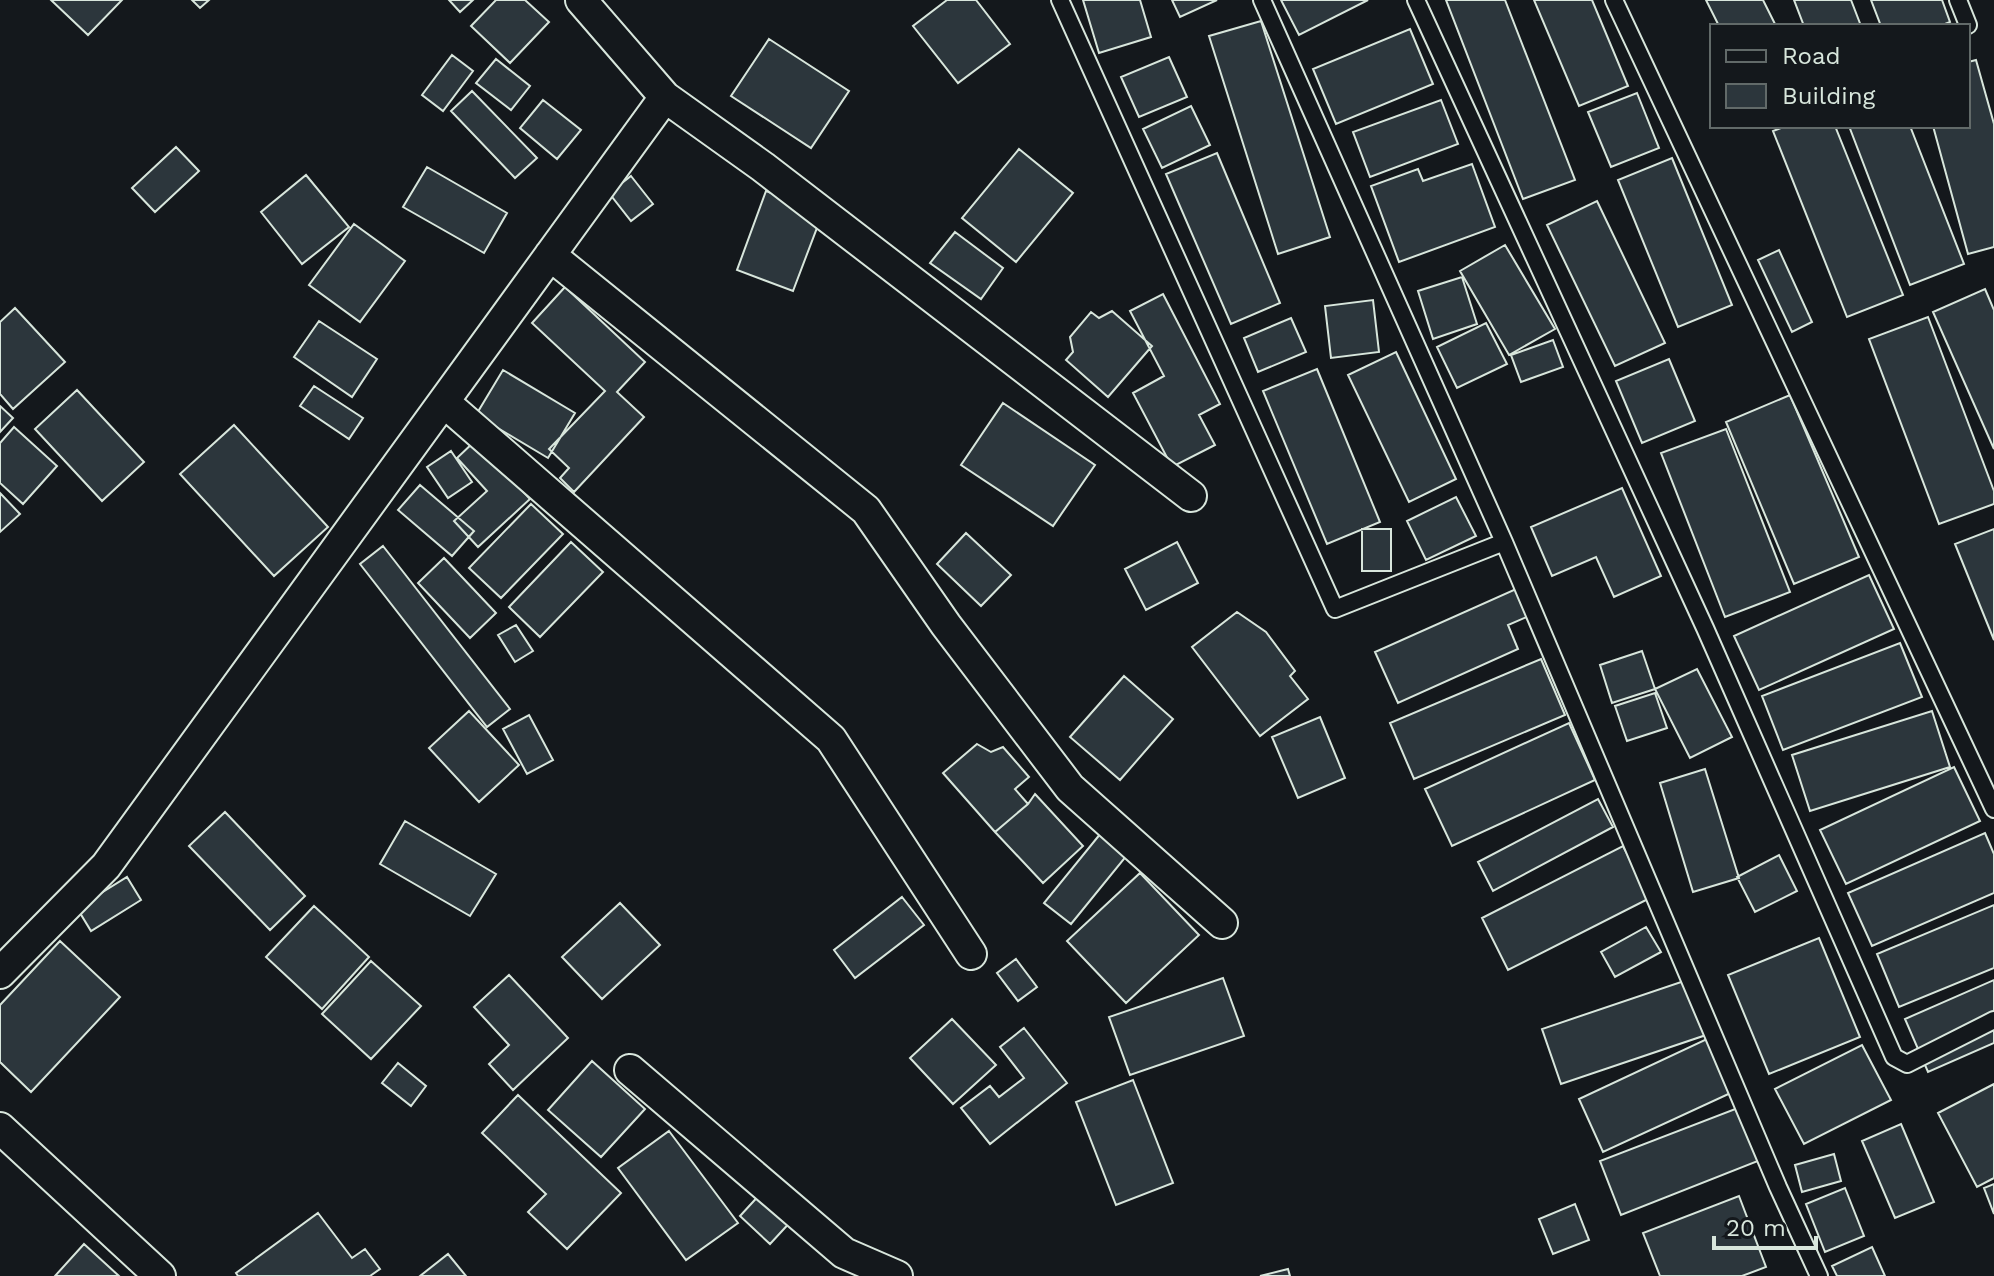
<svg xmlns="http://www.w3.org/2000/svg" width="1994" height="1276" font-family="'Work Sans',sans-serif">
<rect width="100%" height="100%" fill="#14181c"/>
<path fill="#2c363c" stroke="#d8e6dc" stroke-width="2" d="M 51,0 L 122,0 L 88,35 Z
M 192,0 L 209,0 L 200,8 Z
M 449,0 L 473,0 L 460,12 Z
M 496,0 L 525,0 L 549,22 L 510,63 L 471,26 Z
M 947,0 L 976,0 L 1010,44 L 958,83 L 913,26 Z
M 1083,0 L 1140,0 L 1151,37 L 1099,53 Z
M 1172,0 L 1217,0 L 1180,17 Z
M 1281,0 L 1368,0 L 1299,35 Z
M 1446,0 L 1505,0 L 1575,180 L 1523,199 Z
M 1534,0 L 1592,0 L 1628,86 L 1579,106 Z
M 1706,0 L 1763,0 L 1776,26 L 1719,26 Z
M 1794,0 L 1851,0 L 1861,26 L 1804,26 Z
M 1871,0 L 1942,0 L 1950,22 L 1940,26 L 1881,26 Z
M 1261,21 L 1330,237 L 1278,254 L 1209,36 Z
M 1410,29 L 1433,84 L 1336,124 L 1313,69 Z
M 769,39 L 849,91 L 811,148 L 731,96 Z
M 452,55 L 473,71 L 443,111 L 422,95 Z
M 1169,57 L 1187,97 L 1139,117 L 1121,77 Z
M 496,59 L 530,86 L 511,110 L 476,83 Z
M 1976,60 L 1994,124 L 1994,247 L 1968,254 L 1933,126 L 1968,126 L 1968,62 Z
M 472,91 L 537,158 L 515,178 L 451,111 Z
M 1637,93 L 1659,148 L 1611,167 L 1588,112 Z
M 543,100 L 581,130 L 557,159 L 520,128 Z
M 1441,100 L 1458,144 L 1370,177 L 1353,132 Z
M 1191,106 L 1210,145 L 1162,168 L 1143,129 Z
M 1786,126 L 1835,126 L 1903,295 L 1847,317 L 1773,131 Z
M 1849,126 L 1910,126 L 1964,264 L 1910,285 Z
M 176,147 L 199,171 L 155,212 L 132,188 Z
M 1019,149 L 1073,193 L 1016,262 L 962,218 Z
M 1217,153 L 1280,303 L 1231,324 L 1166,174 Z
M 1672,158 L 1732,305 L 1678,327 L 1618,180 Z
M 1472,164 L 1495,227 L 1399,262 L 1371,186 L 1418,169 L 1423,181 Z
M 427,167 L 507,213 L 484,253 L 403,207 Z
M 306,175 L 349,227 L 302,264 L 261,212 Z
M 631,176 L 653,204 L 631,221 L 609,193 Z
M 766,191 L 823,212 L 793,291 L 737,270 Z
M 1597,201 L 1665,343 L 1615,366 L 1547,225 Z
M 354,224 L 405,261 L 360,322 L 309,285 Z
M 955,232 L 1003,268 L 981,299 L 930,263 Z
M 1505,245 L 1555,329 L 1509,355 L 1460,271 Z
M 1779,250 L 1812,322 L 1792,332 L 1758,260 Z
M 1462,277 L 1477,324 L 1433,339 L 1418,291 Z
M 565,287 L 645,362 L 617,392 L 644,417 L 574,492 L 560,478 L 569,468 L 549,449 L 605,391 L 532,323 Z
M 1985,289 L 1994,310 L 1994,449 L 1933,312 Z
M 1163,294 L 1220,404 L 1199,415 L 1215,445 L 1172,467 L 1133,393 L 1164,376 L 1130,311 Z
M 1373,300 L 1379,352 L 1331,358 L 1325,306 Z
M 15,308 L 65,362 L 13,409 L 0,394 L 0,322 Z
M 1112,311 L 1152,346 L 1108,397 L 1066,360 L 1073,352 L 1070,337 L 1091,312 L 1099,318 Z
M 1928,317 L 1994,491 L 1994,504 L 1939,524 L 1869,339 Z
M 1291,318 L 1306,352 L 1258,372 L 1244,338 Z
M 319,321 L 377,359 L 352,397 L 294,357 Z
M 1486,323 L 1507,364 L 1457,388 L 1437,347 Z
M 1553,340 L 1563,367 L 1521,382 L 1511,355 Z
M 1396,352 L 1456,479 L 1409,502 L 1348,375 Z
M 1669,359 L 1695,421 L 1642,443 L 1616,381 Z
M 1317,369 L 1380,522 L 1327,544 L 1263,391 Z
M 503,370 L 575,413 L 548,458 L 476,415 Z
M 314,386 L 363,418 L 349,439 L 300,406 Z
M 77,390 L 144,462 L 102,501 L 35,429 Z
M 1790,395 L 1859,557 L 1794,584 L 1726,422 Z
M 1003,403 L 1095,465 L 1053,526 L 961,465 Z
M 0,406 L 13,418 L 0,432 Z
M 234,425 L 328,527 L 274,576 L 180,474 Z
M 14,427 L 57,466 L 23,504 L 0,483 L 0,443 Z
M 1726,429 L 1790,592 L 1725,617 L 1661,453 Z
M 476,440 L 530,499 L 478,547 L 454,521 L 487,491 L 457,458 Z
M 451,451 L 472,482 L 448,498 L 427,467 Z
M 420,485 L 474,531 L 452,556 L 398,510 Z
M 1622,488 L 1661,576 L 1614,597 L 1596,557 L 1552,576 L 1531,527 Z
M 0,493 L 20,514 L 0,532 Z
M 1456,497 L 1476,536 L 1426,560 L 1407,521 Z
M 531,504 L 563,534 L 501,598 L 469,568 Z
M 1362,529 L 1391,529 L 1391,571 L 1362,571 Z
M 1994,529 L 1994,640 L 1955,544 Z
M 966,533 L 1011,575 L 981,606 L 937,564 Z
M 571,542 L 603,572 L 540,637 L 509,607 Z
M 1177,542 L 1198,583 L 1146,610 L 1125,569 Z
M 383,546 L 510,709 L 487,727 L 360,564 Z
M 444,558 L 496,613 L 470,638 L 418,583 Z
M 1869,575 L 1894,629 L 1759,690 L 1734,636 Z
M 1516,589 L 1529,616 L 1508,625 L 1518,649 L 1398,703 L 1375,652 Z
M 1237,612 L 1266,632 L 1295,671 L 1290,676 L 1308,699 L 1260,736 L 1192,647 Z
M 516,625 L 533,651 L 515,662 L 498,635 Z
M 1900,643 L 1922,697 L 1783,750 L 1762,696 Z
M 1642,651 L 1655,689 L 1612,703 L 1600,665 Z
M 1541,659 L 1565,715 L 1414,779 L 1390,723 Z
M 1697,669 L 1732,737 L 1690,758 L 1655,689 Z
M 1124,676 L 1173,719 L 1120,780 L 1070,737 Z
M 1655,693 L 1667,728 L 1627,741 L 1615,706 Z
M 469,711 L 519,765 L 479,802 L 429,748 Z
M 1932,711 L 1950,767 L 1810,811 L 1792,755 Z
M 529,715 L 553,760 L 527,774 L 503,729 Z
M 1320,717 L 1345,778 L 1298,798 L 1272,737 Z
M 1569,723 L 1595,780 L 1452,846 L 1425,789 Z
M 977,744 L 991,752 L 1003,747 L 1029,777 L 1015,789 L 1028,804 L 995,832 L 943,773 Z
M 1954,767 L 1980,821 L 1846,884 L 1820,830 Z
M 1705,769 L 1739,878 L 1693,892 L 1660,783 Z
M 1035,794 L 1083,846 L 1043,883 L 995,832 L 1028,804 Z
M 1598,799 L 1613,827 L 1493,891 L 1478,862 Z
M 225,812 L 305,896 L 270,930 L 189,846 Z
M 405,821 L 496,874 L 470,916 L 380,864 Z
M 1101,833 L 1128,854 L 1071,924 L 1044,903 Z
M 1985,833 L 1994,854 L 1994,893 L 1872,946 L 1848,893 Z
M 1623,846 L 1650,898 L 1508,970 L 1482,918 Z
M 1779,855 L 1797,891 L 1755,912 L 1737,877 Z
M 1140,873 L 1199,935 L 1126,1003 L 1067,941 Z
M 127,877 L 141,900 L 91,931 L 77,908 Z
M 902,897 L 924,925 L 855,978 L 834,950 Z
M 620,903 L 660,945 L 602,999 L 562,957 Z
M 1994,905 L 1994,968 L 1899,1007 L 1877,954 Z
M 314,906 L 369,957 L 322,1009 L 266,957 Z
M 1646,927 L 1661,952 L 1615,977 L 1601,952 Z
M 1819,938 L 1860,1037 L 1769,1074 L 1728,975 Z
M 60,941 L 120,997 L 31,1092 L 0,1062 L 0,1005 Z
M 1016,959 L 1037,987 L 1018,1001 L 997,973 Z
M 371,961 L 421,1006 L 371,1059 L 322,1014 Z
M 509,975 L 568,1038 L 513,1090 L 489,1064 L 509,1045 L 474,1007 Z
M 1223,978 L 1244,1036 L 1130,1075 L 1109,1017 Z
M 1687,980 L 1706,1035 L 1561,1084 L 1542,1029 Z
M 1994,980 L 1994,1043 L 1928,1072 L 1905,1019 Z
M 952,1019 L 996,1065 L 953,1104 L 910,1058 Z
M 1024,1028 L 1067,1083 L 990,1144 L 961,1108 L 990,1086 L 999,1097 L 1024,1078 L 1000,1047 Z
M 1709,1038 L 1735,1091 L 1603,1152 L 1579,1099 Z
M 1862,1045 L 1891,1100 L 1804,1144 L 1775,1089 Z
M 592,1061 L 645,1109 L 601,1157 L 548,1110 Z
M 398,1063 L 426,1086 L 411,1106 L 382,1083 Z
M 1133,1080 L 1173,1183 L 1116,1205 L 1076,1102 Z
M 1994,1084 L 1994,1178 L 1977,1187 L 1938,1113 Z
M 518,1095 L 621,1193 L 567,1249 L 528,1212 L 546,1194 L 482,1133 Z
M 1743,1106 L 1763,1159 L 1621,1215 L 1600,1161 Z
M 1901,1124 L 1934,1202 L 1895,1218 L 1862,1141 Z
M 669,1131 L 738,1223 L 686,1260 L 618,1168 Z
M 1834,1154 L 1841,1181 L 1802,1192 L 1795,1165 Z
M 1994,1184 L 1994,1214 L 1984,1188 Z
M 1845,1188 L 1864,1236 L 1825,1252 L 1806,1204 Z
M 763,1191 L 794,1218 L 770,1244 L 740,1216 Z
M 1739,1196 L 1766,1267 L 1742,1276 L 1660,1276 L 1643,1233 Z
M 1575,1204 L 1589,1240 L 1553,1254 L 1539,1219 Z
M 318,1213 L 352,1258 L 365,1249 L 380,1269 L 370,1276 L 238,1276 L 236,1273 Z
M 84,1244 L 119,1276 L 55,1276 Z
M 1872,1247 L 1885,1276 L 1837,1276 L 1832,1266 Z
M 448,1254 L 466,1276 L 420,1276 Z
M 1288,1269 L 1290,1276 L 1260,1276 Z"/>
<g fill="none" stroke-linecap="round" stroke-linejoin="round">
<defs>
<path id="service" d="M 1060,0 L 1335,609 L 1504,542
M 1262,0 L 1504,542 L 1778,1187 L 1819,1276
M 1416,0 L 1705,628 L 1894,1057 L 1907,1064 L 1994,1020
M 1614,0 L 1994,809
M 1958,0 L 1968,25"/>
<path id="minor" d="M 665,97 L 763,167 L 1191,496
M 550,255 L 866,510 L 946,625 L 1070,788 L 1222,923
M 444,402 L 831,739 L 971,954
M 0,973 L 106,866 L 665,97 L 581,0
M 630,1070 L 844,1253 L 897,1276
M 0,1128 L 160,1276"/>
</defs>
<use href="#service" stroke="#d8e6dc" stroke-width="20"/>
<use href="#minor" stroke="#d8e6dc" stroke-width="34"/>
<use href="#service" stroke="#14181c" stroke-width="16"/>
<use href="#minor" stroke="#14181c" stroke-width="30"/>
</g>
<rect x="1710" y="24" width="260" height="104" fill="#14181c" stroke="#626a69" stroke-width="2"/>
<rect x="1726" y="50" width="40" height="12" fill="#14181c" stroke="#626a69" stroke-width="2"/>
<text x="1782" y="64" font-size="24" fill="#d8e6dc">Road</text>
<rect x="1726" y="84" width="40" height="24" fill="#2c363c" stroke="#626a69" stroke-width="2"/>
<text x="1782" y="104" font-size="24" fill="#d8e6dc">Building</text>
<path d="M1714 1236v12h102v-12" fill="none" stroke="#d8e6dc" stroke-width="4"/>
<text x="1726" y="1236" font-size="24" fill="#d8e6dc" stroke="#14181c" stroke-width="6" paint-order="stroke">20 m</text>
</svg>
